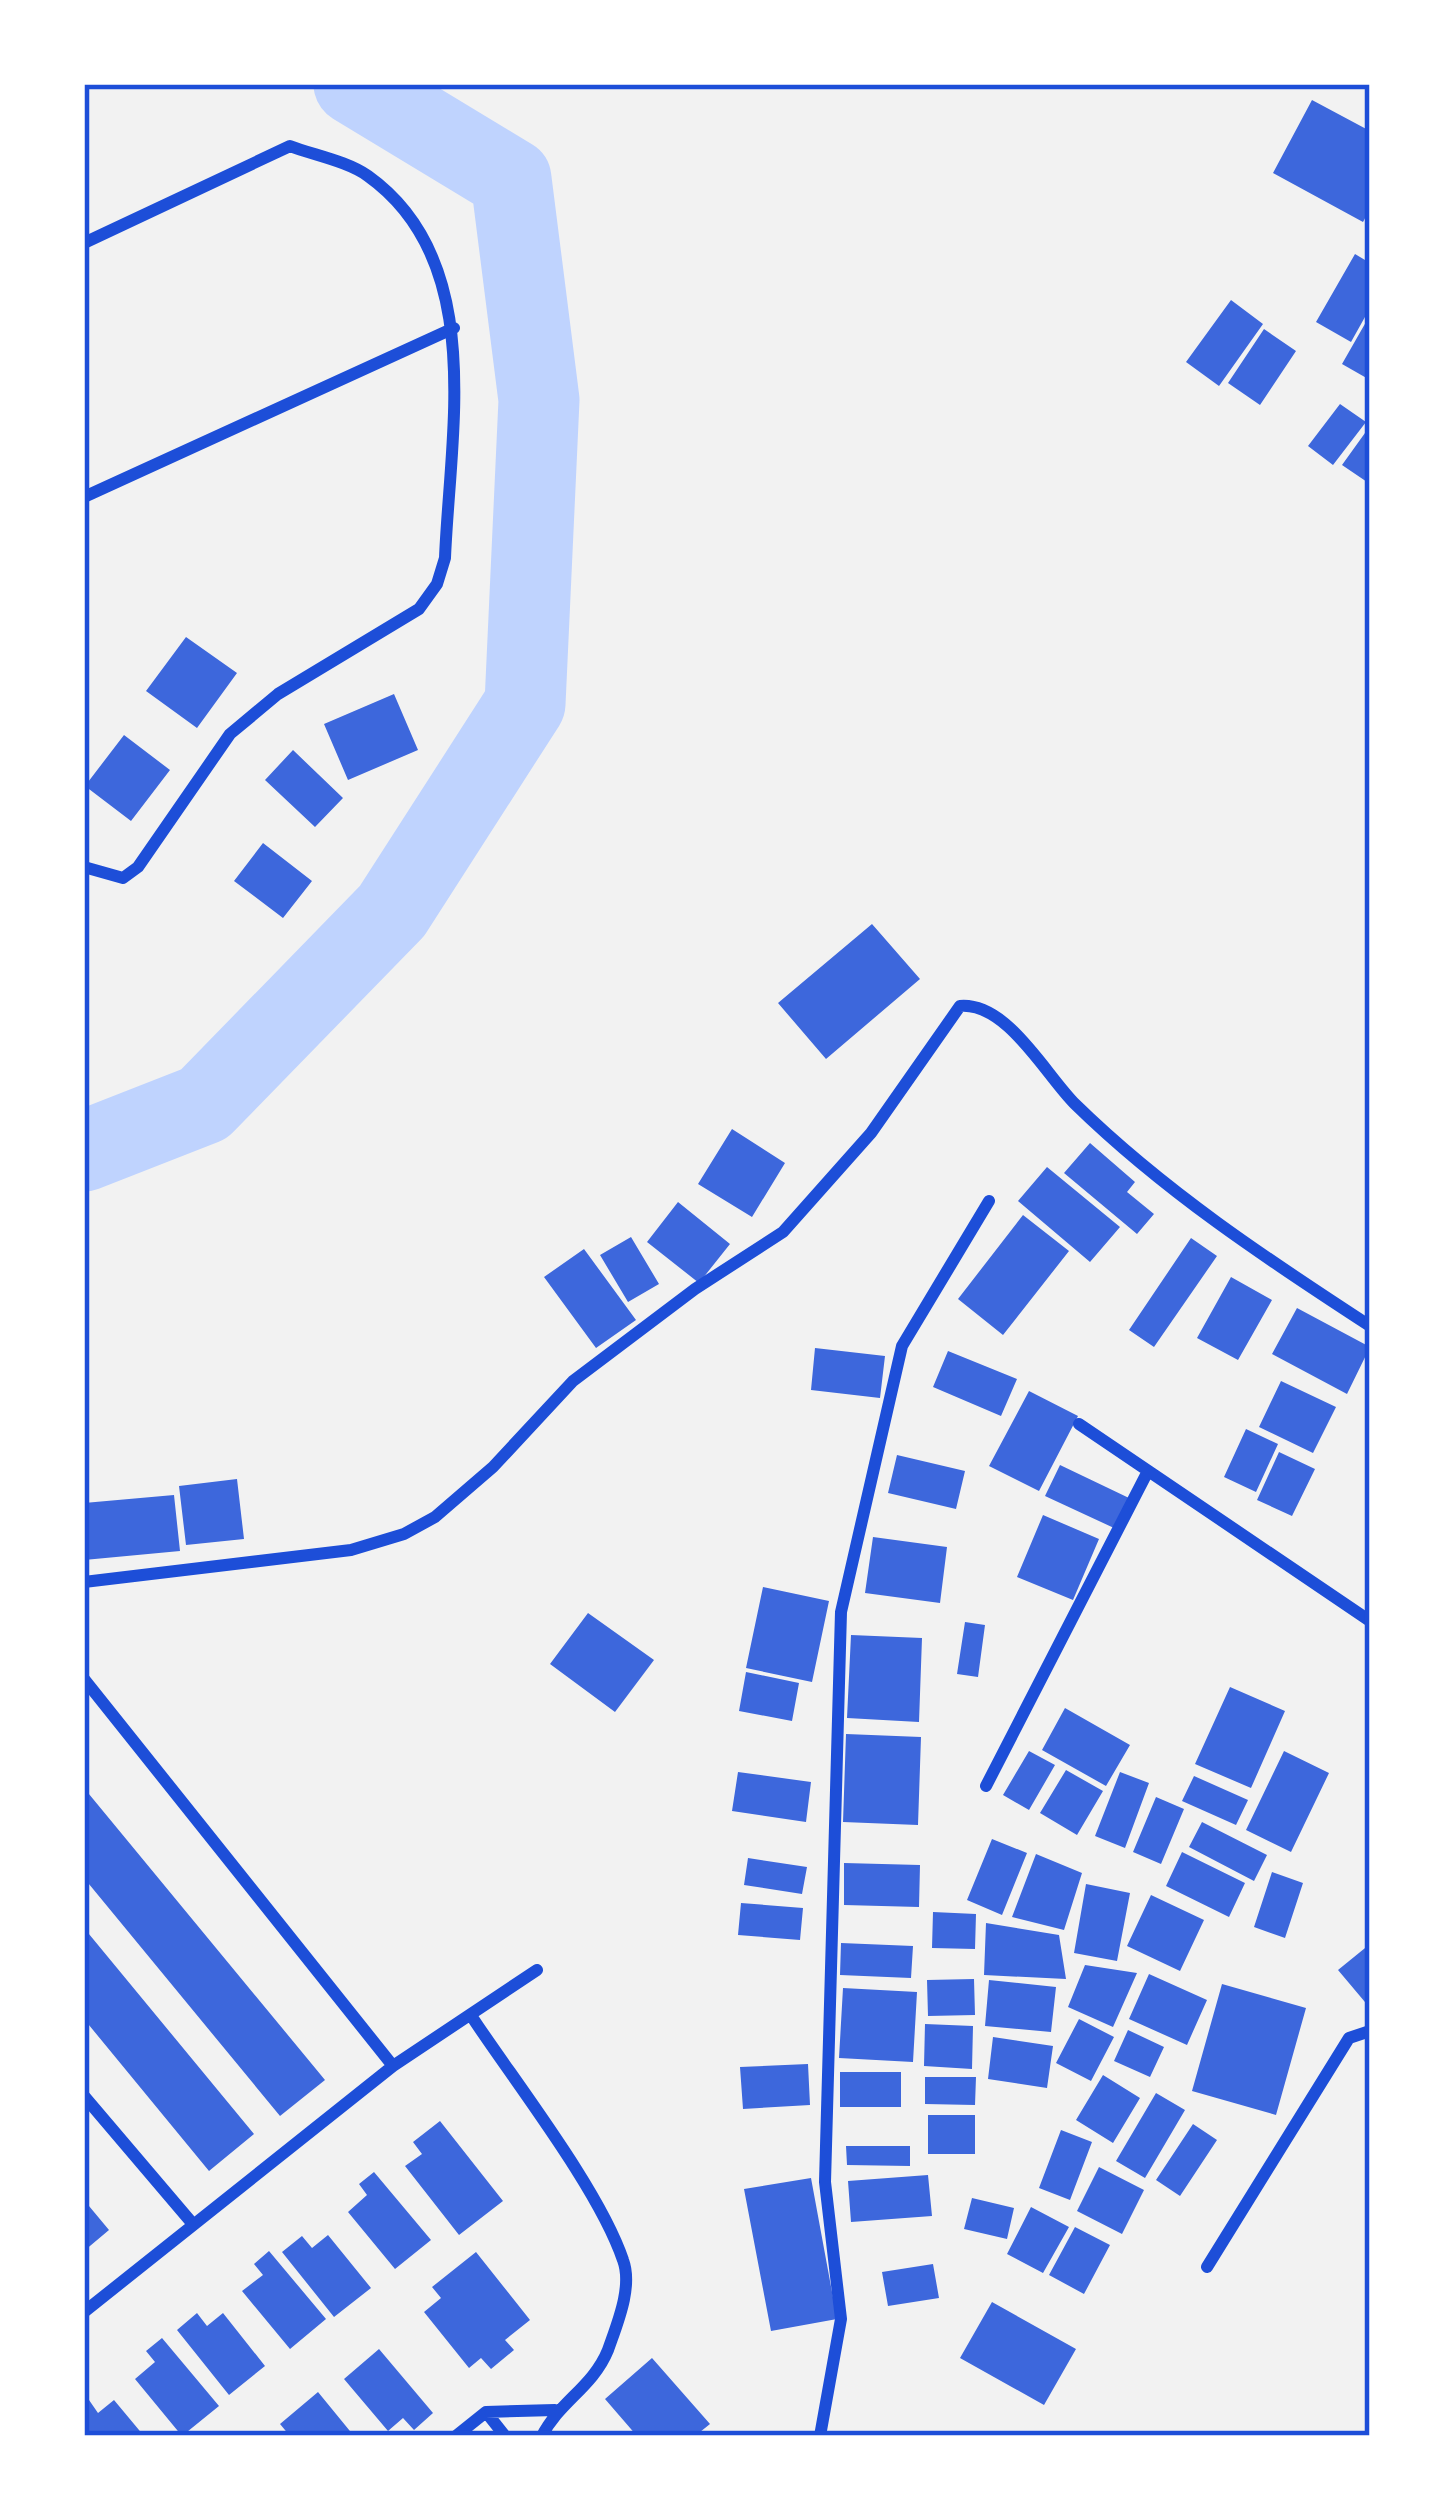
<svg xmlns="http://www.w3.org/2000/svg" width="1454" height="2520" font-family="'PT Serif',serif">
<rect width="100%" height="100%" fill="#f2f2f2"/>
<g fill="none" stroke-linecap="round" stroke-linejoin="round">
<path stroke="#bfd3fe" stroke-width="81" d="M 84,1151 L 204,1104 L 392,911 L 525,704 L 539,400 L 511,179 L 354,84"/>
</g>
<path fill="#3d67dc" d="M 1312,100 L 1370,131 L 1370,209 L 1363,222 L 1273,173 Z
M 1355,254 L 1370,263 L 1370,308 L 1351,342 L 1316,322 Z
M 1231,300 L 1263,324 L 1219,386 L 1186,362 Z
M 1370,315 L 1370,380 L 1342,364 Z
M 1264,329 L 1296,351 L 1260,405 L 1228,383 Z
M 1340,404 L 1366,422 L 1333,465 L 1308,446 Z
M 1370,426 L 1370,484 L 1342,465 Z
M 186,637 L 237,673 L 197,728 L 146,691 Z
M 394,694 L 418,750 L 348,780 L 324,724 Z
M 124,735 L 170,770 L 131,821 L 85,786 Z
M 293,750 L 343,798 L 315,827 L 265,780 Z
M 263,843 L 312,881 L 283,918 L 234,881 Z
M 872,924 L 920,979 L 826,1059 L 778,1003 Z
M 732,1129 L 785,1163 L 752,1217 L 698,1184 Z
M 1090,1143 L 1135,1182 L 1127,1192 L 1154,1214 L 1137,1234 L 1064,1173 Z
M 1047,1167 L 1120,1227 L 1090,1262 L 1018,1201 Z
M 678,1202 L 730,1244 L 699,1283 L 647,1242 Z
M 1023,1215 L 1069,1251 L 1003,1335 L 958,1299 Z
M 631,1237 L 659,1284 L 628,1302 L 600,1255 Z
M 1191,1238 L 1217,1256 L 1154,1347 L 1129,1330 Z
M 584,1249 L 636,1320 L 596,1348 L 544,1277 Z
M 1231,1277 L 1272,1300 L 1238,1360 L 1197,1338 Z
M 1297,1308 L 1370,1347 L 1347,1394 L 1272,1354 Z
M 815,1348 L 885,1356 L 880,1398 L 811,1390 Z
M 948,1351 L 1017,1379 L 1001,1416 L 933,1387 Z
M 1281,1381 L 1336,1407 L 1313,1453 L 1259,1427 Z
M 1029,1391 L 1078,1416 L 1039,1491 L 989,1466 Z
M 1246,1429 L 1278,1444 L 1256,1492 L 1224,1477 Z
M 1279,1452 L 1315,1469 L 1292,1516 L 1257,1500 Z
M 897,1455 L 965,1471 L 956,1509 L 888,1493 Z
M 1060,1465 L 1129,1498 L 1114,1528 L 1045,1496 Z
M 237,1479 L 244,1539 L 186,1545 L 179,1486 Z
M 174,1495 L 180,1551 L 84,1560 L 84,1503 Z
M 1043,1515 L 1099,1539 L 1073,1600 L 1017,1577 Z
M 873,1537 L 947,1547 L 940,1603 L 865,1593 Z
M 763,1587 L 829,1601 L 812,1682 L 746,1668 Z
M 588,1613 L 654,1660 L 615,1712 L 550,1664 Z
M 965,1622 L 985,1625 L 978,1677 L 957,1674 Z
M 851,1635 L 922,1638 L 919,1722 L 847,1718 Z
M 746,1672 L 799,1683 L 792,1721 L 739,1711 Z
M 1230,1687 L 1285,1711 L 1251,1788 L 1195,1764 Z
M 1065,1708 L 1130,1745 L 1106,1786 L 1042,1750 Z
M 846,1734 L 921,1737 L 918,1825 L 843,1822 Z
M 1029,1751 L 1055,1765 L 1029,1810 L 1003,1795 Z
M 1284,1751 L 1329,1773 L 1291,1852 L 1246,1830 Z
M 1066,1770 L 1103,1791 L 1077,1835 L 1040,1813 Z
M 738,1772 L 811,1782 L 806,1822 L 732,1811 Z
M 1120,1772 L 1149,1783 L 1125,1848 L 1095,1836 Z
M 1194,1776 L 1248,1800 L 1236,1825 L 1182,1801 Z
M 84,1788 L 325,2080 L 280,2116 L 84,1878 Z
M 1156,1797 L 1184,1809 L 1161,1864 L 1133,1852 Z
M 1202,1822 L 1267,1855 L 1254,1881 L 1189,1847 Z
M 992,1839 L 1027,1853 L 1002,1915 L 967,1900 Z
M 1182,1852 L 1245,1883 L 1229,1917 L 1166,1886 Z
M 1036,1854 L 1082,1873 L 1064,1930 L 1012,1917 Z
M 748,1858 L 807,1867 L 802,1894 L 744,1885 Z
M 844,1863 L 920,1865 L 919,1907 L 844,1905 Z
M 1272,1872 L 1303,1883 L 1285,1938 L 1254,1927 Z
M 1086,1884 L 1130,1893 L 1117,1961 L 1074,1953 Z
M 1151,1895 L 1204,1920 L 1180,1971 L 1127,1946 Z
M 741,1903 L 803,1908 L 800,1940 L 738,1935 Z
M 933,1912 L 976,1914 L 975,1949 L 932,1948 Z
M 986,1923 L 1059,1935 L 1066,1979 L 984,1975 Z
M 84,1928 L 254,2134 L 209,2171 L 84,2019 Z
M 841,1943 L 913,1946 L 911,1978 L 840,1975 Z
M 1370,1944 L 1370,2008 L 1338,1970 Z
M 1085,1965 L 1137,1973 L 1113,2027 L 1068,2007 Z
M 1149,1974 L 1207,2000 L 1187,2045 L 1129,2019 Z
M 974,1979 L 975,2015 L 928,2016 L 927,1980 Z
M 989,1980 L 1056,1987 L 1051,2032 L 985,2026 Z
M 1222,1984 L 1306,2008 L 1276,2115 L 1192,2091 Z
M 843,1988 L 917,1992 L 913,2062 L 839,2058 Z
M 1079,2019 L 1114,2037 L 1091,2081 L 1056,2063 Z
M 925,2024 L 973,2026 L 972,2069 L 924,2066 Z
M 1128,2030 L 1164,2047 L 1150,2077 L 1114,2061 Z
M 993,2037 L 1053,2046 L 1047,2088 L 988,2079 Z
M 808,2064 L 810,2105 L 743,2109 L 740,2067 Z
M 840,2072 L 901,2072 L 901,2107 L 840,2107 Z
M 1103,2075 L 1140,2098 L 1113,2143 L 1076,2120 Z
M 925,2077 L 976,2077 L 975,2105 L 925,2104 Z
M 1156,2093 L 1185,2110 L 1145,2178 L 1116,2161 Z
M 928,2115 L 975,2115 L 975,2154 L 928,2154 Z
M 440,2121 L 503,2201 L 459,2235 L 405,2166 L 422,2154 L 413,2142 Z
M 1193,2124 L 1217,2140 L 1180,2196 L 1156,2180 Z
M 1061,2130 L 1092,2142 L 1070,2200 L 1039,2188 Z
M 846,2146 L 910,2146 L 910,2166 L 847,2165 Z
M 1099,2167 L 1144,2190 L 1122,2234 L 1077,2211 Z
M 374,2172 L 431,2240 L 395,2269 L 348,2212 L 367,2195 L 359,2184 Z
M 928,2175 L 932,2216 L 851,2222 L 848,2181 Z
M 811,2178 L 837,2319 L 771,2331 L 744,2189 Z
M 972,2198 L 1014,2208 L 1007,2239 L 964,2229 Z
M 84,2200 L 109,2230 L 84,2251 Z
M 1031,2207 L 1069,2227 L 1043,2273 L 1007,2254 Z
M 1075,2227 L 1110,2245 L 1084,2294 L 1049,2275 Z
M 328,2235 L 371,2288 L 334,2317 L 282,2252 L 302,2236 L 312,2248 Z
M 269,2251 L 326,2319 L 290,2349 L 242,2291 L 263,2275 L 254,2264 Z
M 476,2252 L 530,2320 L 505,2340 L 514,2350 L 491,2369 L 481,2358 L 469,2368 L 424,2312 L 441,2298 L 432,2287 Z
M 933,2264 L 939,2298 L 888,2306 L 882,2272 Z
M 992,2302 L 1076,2349 L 1044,2405 L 960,2358 Z
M 197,2313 L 207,2326 L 223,2313 L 265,2366 L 229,2395 L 177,2330 Z
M 162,2338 L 219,2406 L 182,2436 L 135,2379 L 155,2362 L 146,2351 Z
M 379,2349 L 433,2413 L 414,2430 L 403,2418 L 388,2431 L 344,2379 Z
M 652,2358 L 710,2424 L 695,2436 L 637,2436 L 605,2399 Z
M 318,2392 L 354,2436 L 290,2436 L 280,2424 Z
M 89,2400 L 98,2413 L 114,2400 L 144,2436 L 84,2436 L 84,2404 Z"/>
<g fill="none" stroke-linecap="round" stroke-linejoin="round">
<path stroke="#1d4ed8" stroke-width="12" d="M 84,243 L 290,146 C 313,155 347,161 368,176 C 487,261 450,432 445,558 L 437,584 L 419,609 L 278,694 L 230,734 L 138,867 L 123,878 L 84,867
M 84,497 L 454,328
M 1079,1424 L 1370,1621
M 84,1582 L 351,1550 L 404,1534 L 435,1517 L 493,1467 L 573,1381 L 695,1289 L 783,1232 L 871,1133 L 960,1006 C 1007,1002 1045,1074 1075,1104 C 1164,1191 1267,1259 1370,1326
M 84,1679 L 393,2066
M 986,1786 L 1148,1471
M 472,2017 C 515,2082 599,2189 623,2260 C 633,2287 617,2324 608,2350 C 593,2387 559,2402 542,2436
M 84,2096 L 192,2223
M 1207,2267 L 1349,2038 L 1370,2031
M 84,2312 L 393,2066 L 537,1970
M 486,2412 L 505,2436
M 456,2436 L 486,2412 L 555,2410
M 820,2436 L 841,2319 L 825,2182 L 841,1612 L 902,1346 L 989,1201"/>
</g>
<rect width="1454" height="2520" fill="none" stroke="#ffffff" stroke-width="174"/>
<rect x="87" y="87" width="1280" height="2346" fill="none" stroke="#1d4ed8" stroke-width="4.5"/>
</svg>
